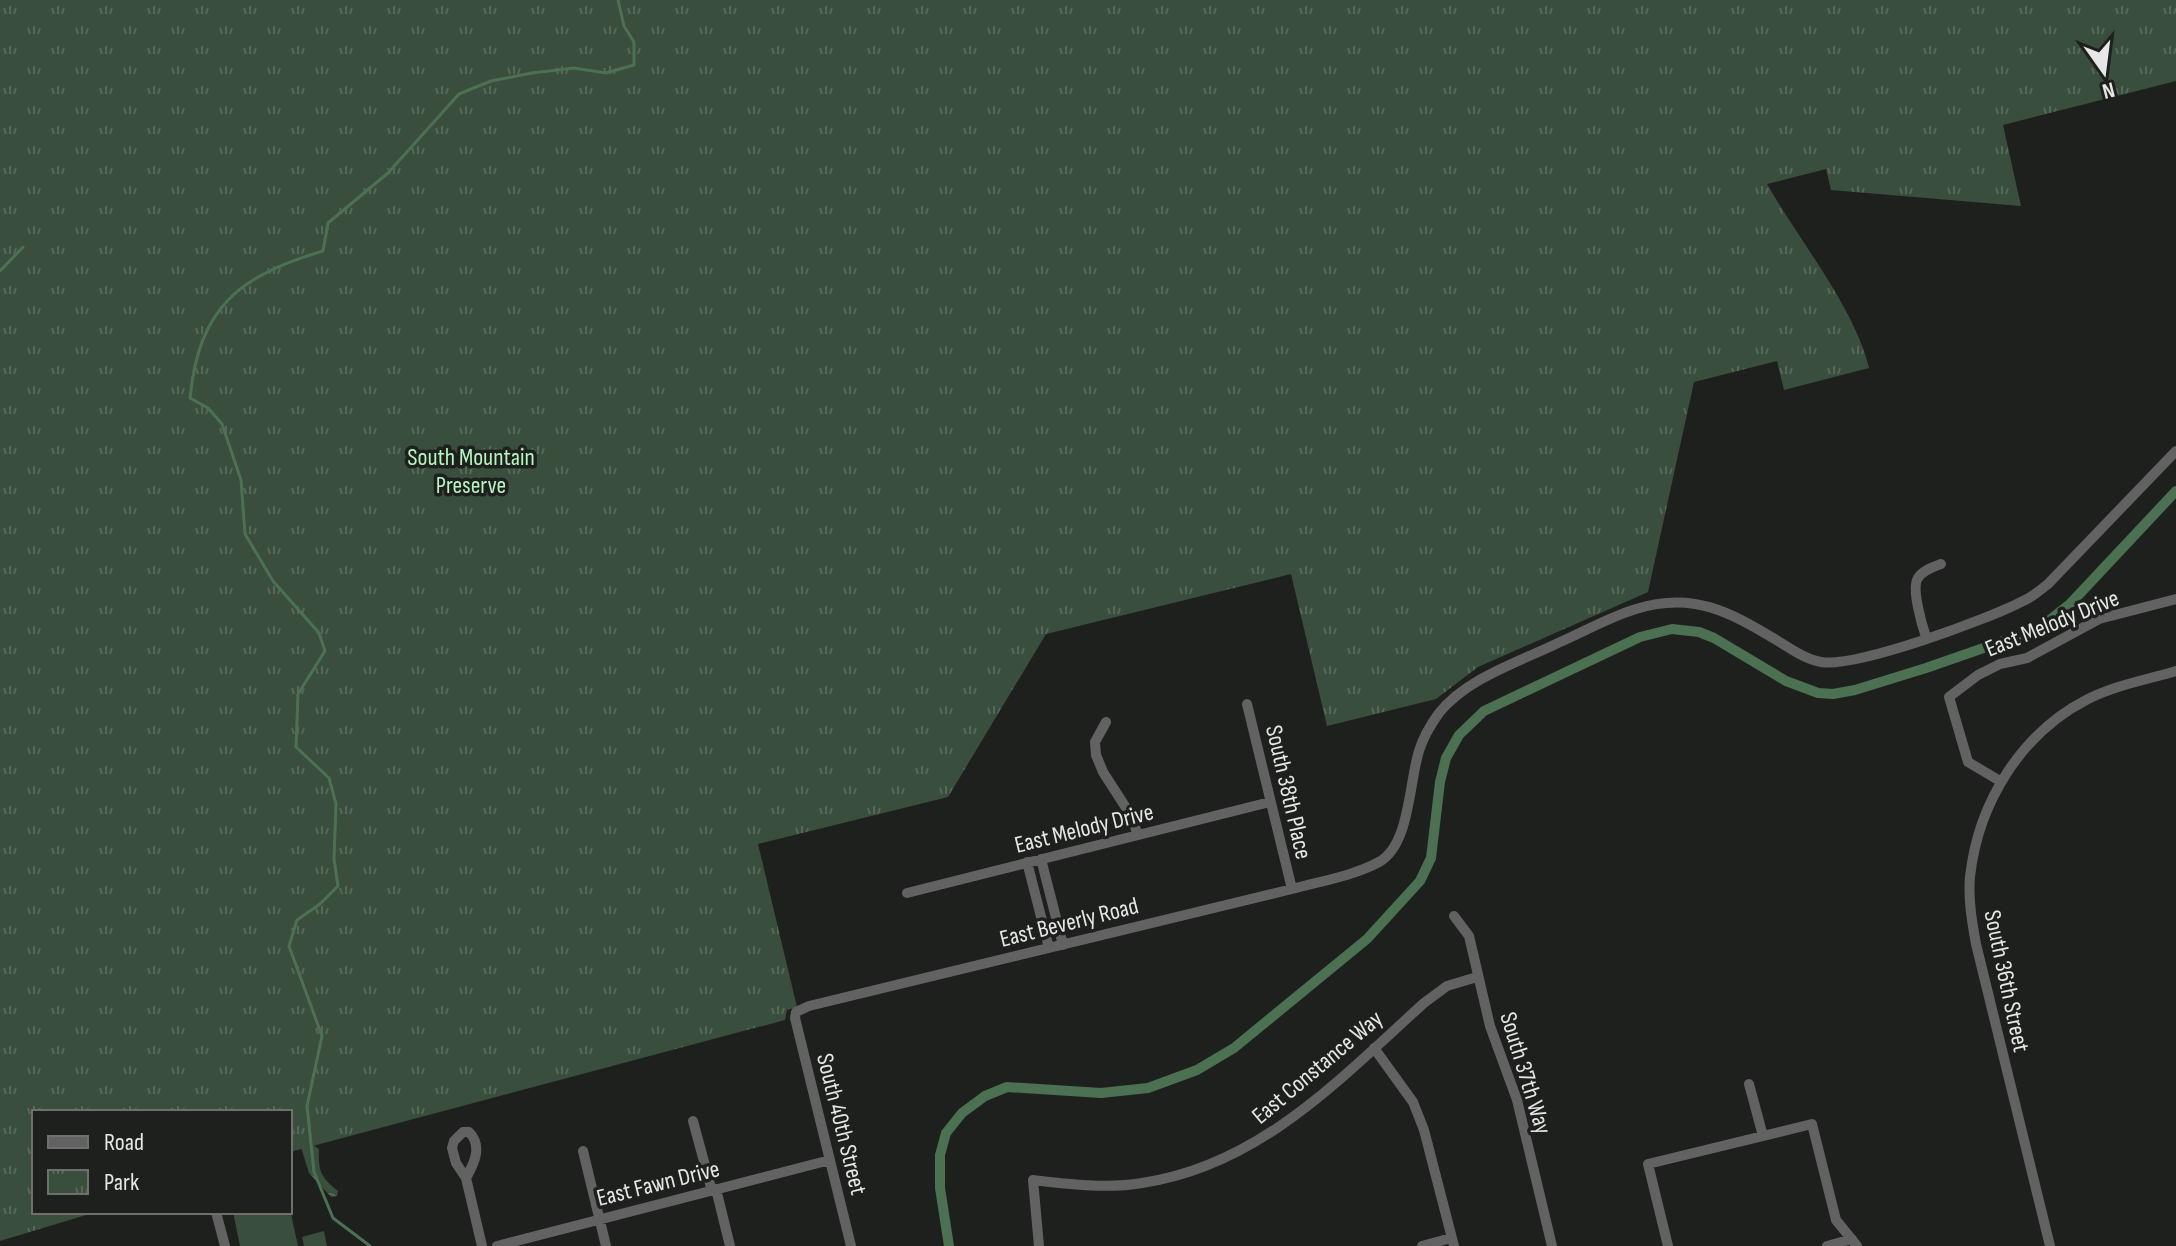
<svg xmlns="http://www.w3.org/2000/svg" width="2176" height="1246" font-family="'Sofia Sans Condensed',sans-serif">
<defs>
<pattern id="forest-crowns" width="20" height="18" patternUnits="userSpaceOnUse" patternTransform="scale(2)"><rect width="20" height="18" fill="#394e3c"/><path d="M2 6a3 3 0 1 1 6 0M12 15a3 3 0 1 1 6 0" fill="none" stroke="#566858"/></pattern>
<pattern id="park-tufts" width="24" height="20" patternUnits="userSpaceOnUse" patternTransform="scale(2)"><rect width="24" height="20" fill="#394e3c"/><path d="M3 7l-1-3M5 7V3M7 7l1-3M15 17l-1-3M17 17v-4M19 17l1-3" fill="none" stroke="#566858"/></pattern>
</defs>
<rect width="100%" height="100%" fill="#1e201e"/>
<path fill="url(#forest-crowns)" d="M 288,1090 L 305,1139 L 319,1149 C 318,1172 321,1177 338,1191 L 337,1196 L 331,1197 L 309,1173 L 290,1112 L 280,1112 Z"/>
<path fill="url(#park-tufts)" d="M 0,0 L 2176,0 L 2176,81 L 2003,125 L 2021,206 L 1831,190 L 1826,169 L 1767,184 C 1799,241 1854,306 1869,368 L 1784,390 L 1777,361 L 1694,382 L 1648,592 L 1478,667 L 1436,699 L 1327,726 L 1291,574 L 1046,634 L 948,797 L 758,844 L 797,1007 L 787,1010 L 785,1020 L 290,1152 L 290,1112 L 34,1112 L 34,1212 L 96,1212 L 0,1241 Z"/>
<path fill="#394e3c" d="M 290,1209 L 298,1246 L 240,1246 L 233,1212 L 290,1212 Z
M 324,1231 L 327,1246 L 304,1246 L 302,1237 Z"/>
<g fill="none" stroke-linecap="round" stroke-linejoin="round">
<path stroke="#4c7152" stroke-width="3" d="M 0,271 L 23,247
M 370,1246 L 333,1218 L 314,1172 L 307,1106 L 322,1036 L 289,946 L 297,920 L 320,904 L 338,886 L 334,859 L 336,804 L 329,778 L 296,747 L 298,694 L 325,651 L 319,633 L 273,581 L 245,534 L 241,480 L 222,424 L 208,408 L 190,398 C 199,307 239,276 323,251 L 328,223 L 388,173 L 459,94 L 491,81 L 532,73 L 574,68 L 606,73 L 634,65 L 634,42 L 624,26 L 618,0"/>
<path stroke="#4c7152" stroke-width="10" d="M 949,1246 L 940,1188 L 940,1155 L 946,1133 L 962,1113 L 985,1096 L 1007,1087 L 1101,1093 L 1148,1088 L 1197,1070 L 1234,1048 L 1367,939 L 1420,881 L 1431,858 L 1440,782 L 1446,758 L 1459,735 L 1484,711 L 1640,637 L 1672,629 L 1699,632 L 1714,638 L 1786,681 L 1818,693 L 1833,694 L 1855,690 L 1926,668 L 2018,636 L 2046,623 L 2070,604 L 2176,491"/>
<path stroke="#616261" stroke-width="10" d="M 1926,637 C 1922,625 1911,588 1918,578 C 1923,570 1933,567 1941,564
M 1247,704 L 1292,889
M 1106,722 L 1095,742 L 1096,755 L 1103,772 L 1130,814 L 1138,835
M 2000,781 L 1968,762 L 1949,697 L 1978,675 L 2000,664 L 2027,658 L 2099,619 L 2176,599
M 1041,859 L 1063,945
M 1027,862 L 1049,948
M 907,893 L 1270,802
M 1454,916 L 1469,936 L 1490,1026 L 1517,1100 L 1552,1246
M 1374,1048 L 1413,1102 L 1424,1130 L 1454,1246
M 1749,1084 L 1763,1136
M 693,1121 L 712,1191
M 583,1151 L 606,1246
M 466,1178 C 474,1164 483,1146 469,1132 L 463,1132 L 454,1141 L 452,1148 L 456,1163 L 466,1178 L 482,1246
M 716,1189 L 730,1246
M 216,1212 L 225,1246
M 497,1246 L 830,1160
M 851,1246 L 795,1018 L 796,1012 L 809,1006 L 1292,889 C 1321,881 1353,876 1379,862 C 1410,845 1409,782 1419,751 C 1423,738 1431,724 1439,713 C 1467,678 1519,662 1558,643 C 1584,632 1609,617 1636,609 C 1693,591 1730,612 1778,641 C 1791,649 1805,659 1821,662 C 1856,668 1989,619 2023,601 C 2033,597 2040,590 2048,584 L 2176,451
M 1039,1246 L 1033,1180 C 1069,1184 1106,1189 1142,1183 C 1259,1166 1340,1079 1424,1003 L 1447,986 L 1477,977
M 1422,1246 L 1451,1238
M 1668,1246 L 1648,1164 L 1812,1124 L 1836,1220 L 1857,1246
M 1827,1246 L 1852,1239
M 2050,1246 L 1976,944 C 1972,922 1968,899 1970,877 C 1978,803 2021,733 2088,699 C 2116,685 2146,680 2176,671"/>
</g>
<g text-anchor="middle" stroke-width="7" stroke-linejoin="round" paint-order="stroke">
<g font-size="24" fill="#b7f5c0" stroke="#1e201e">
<text x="471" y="465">South Mountain<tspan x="471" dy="28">Preserve</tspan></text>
</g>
<g font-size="24" fill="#e6e7e6" stroke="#1e201e">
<text transform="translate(2052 623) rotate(-22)" y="8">East Melody Drive</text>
<text transform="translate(1289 792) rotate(77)" y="8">South 38th Place</text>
<text transform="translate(1084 828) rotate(-14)" y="8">East Melody Drive</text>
<text transform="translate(1069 922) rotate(-14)" y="8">East Beverly Road</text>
<text transform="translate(2007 981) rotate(78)" y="8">South 36th Street</text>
<text transform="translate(1317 1067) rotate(-40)" y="8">East Constance Way</text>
<text transform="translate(1526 1073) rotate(73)" y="8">South 37th Way</text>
<text transform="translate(842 1124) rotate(76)" y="8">South 40th Street</text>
<text transform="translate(658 1183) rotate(-14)" y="8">East Fawn Drive</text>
</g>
</g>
<rect x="32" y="1110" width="260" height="104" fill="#1e201e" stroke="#6e706e" stroke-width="2"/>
<rect x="48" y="1136" width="40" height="12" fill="#616261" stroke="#6e706e" stroke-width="2"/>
<text x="104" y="1150" font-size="24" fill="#e6e7e6">Road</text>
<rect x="48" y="1170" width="40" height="24" fill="url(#park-tufts)" stroke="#6e706e" stroke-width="2"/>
<text x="104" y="1190" font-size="24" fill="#e6e7e6">Park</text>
<g transform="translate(2104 72) rotate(166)" stroke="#1e201e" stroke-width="6" paint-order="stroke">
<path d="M0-6L14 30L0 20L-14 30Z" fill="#e6e7e6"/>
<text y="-12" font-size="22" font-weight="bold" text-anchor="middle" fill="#e6e7e6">N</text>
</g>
</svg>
